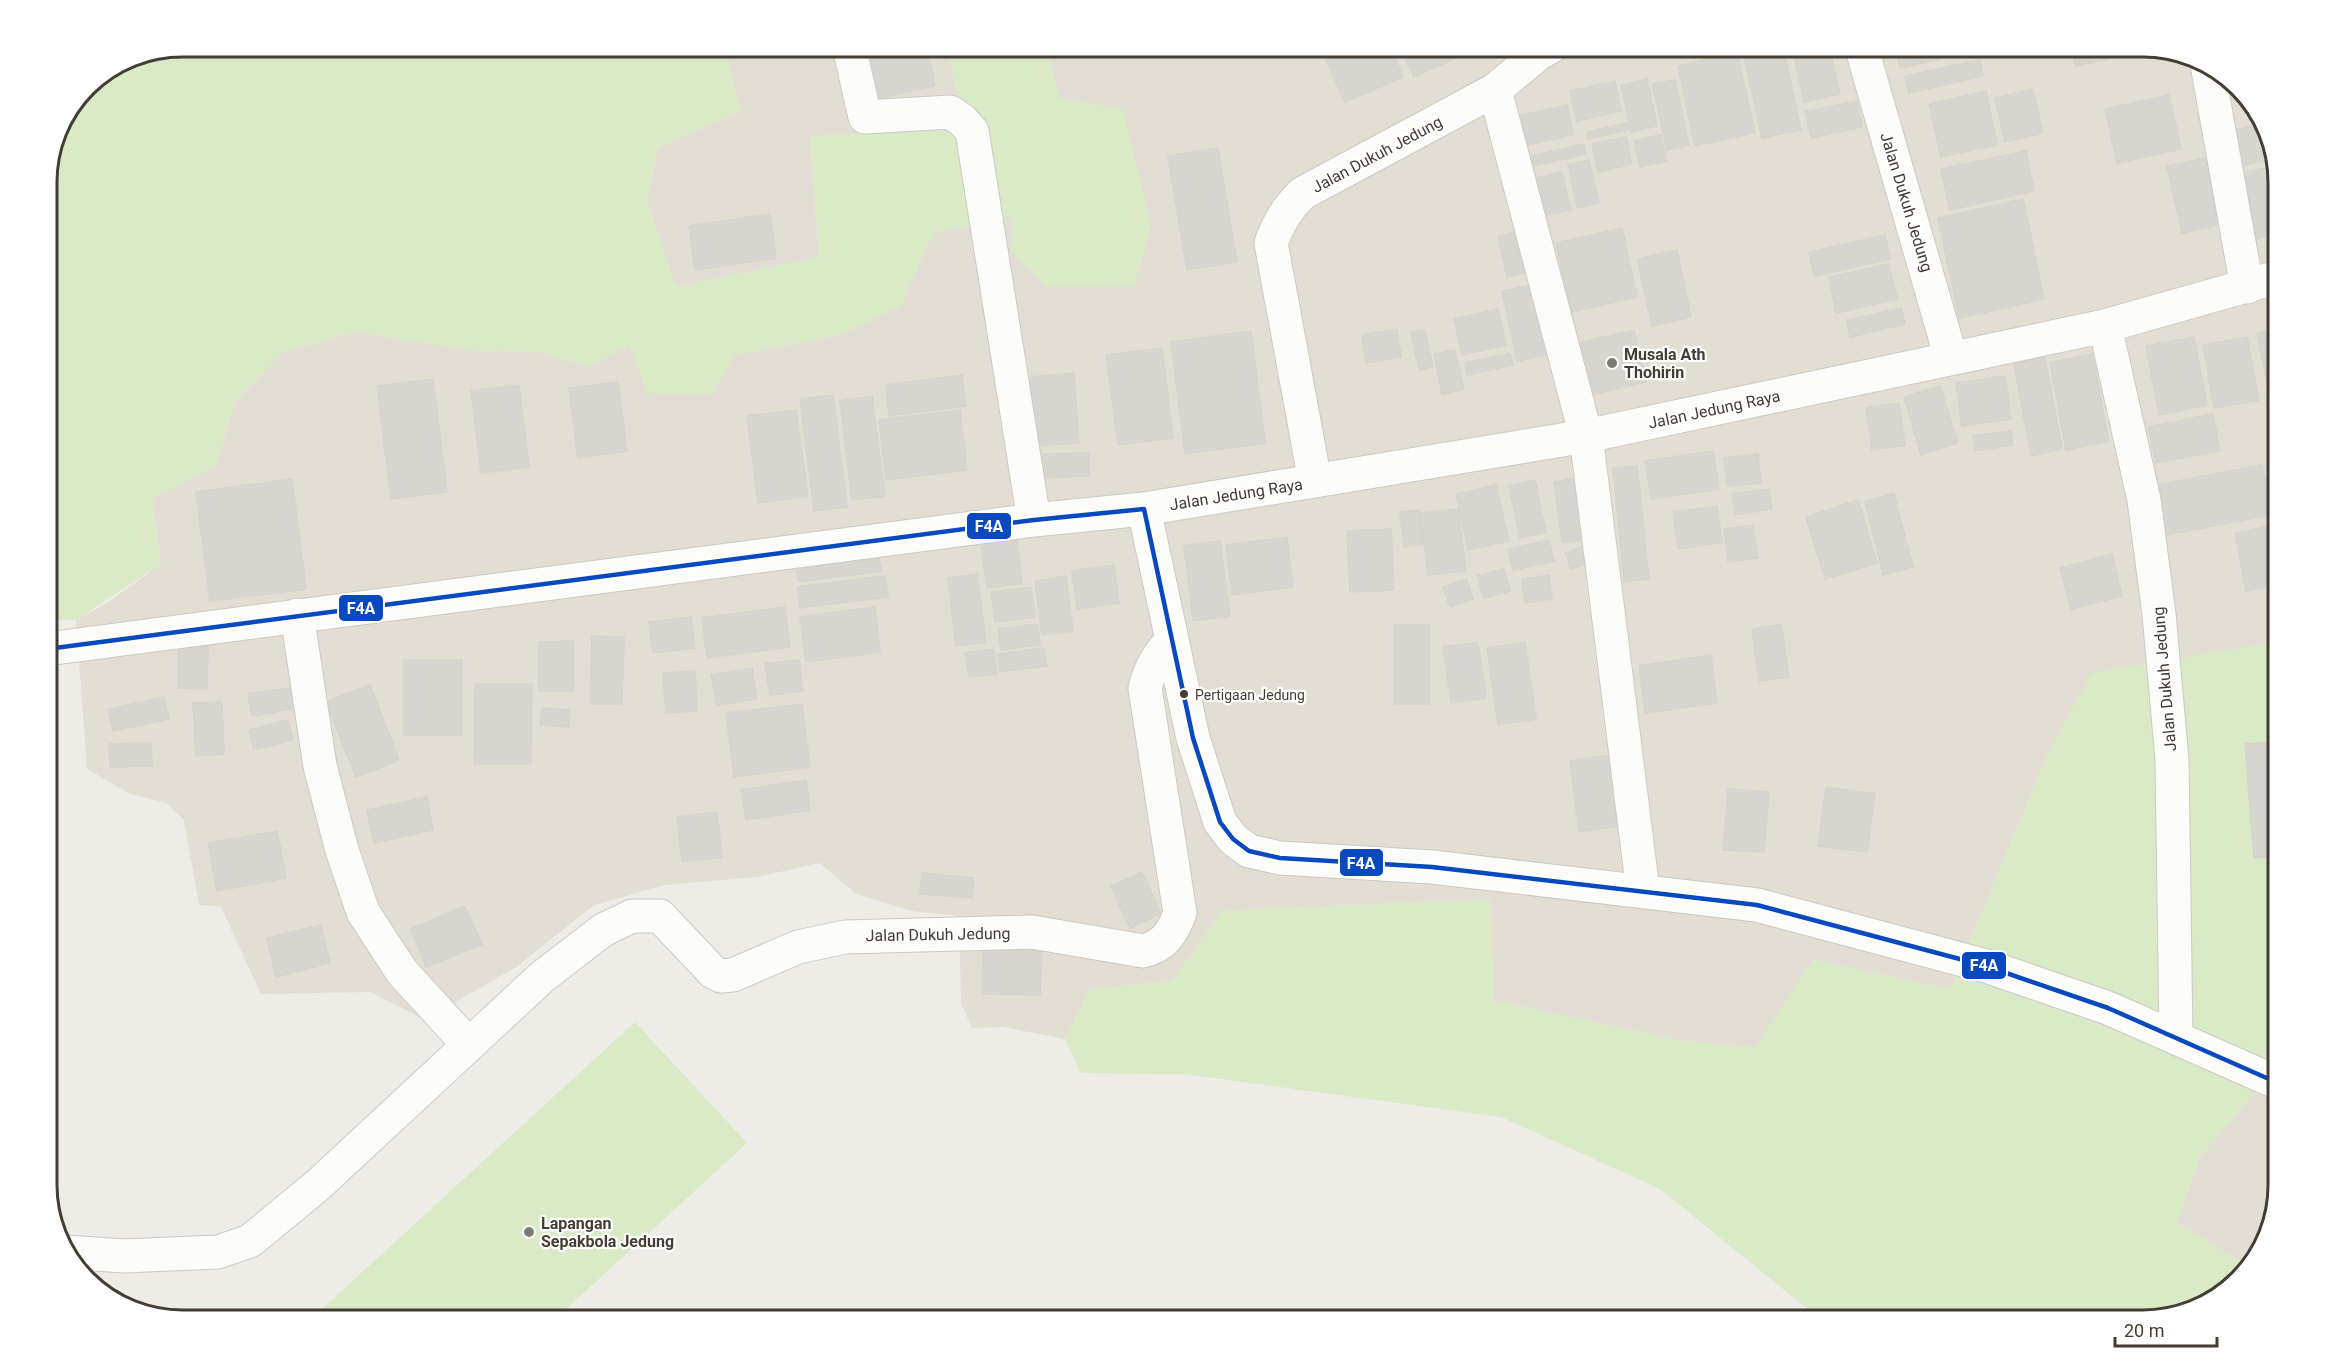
<svg xmlns="http://www.w3.org/2000/svg" width="2325" height="1367" font-family="Roboto,sans-serif">
<rect width="100%" height="100%" fill="#eeece6"/>
<path fill="#e2ded3" d="M 724,47 L 947,47 L 957,92 L 951,125 L 810,137 L 819,257 L 675,287 L 647,201 L 658,147 L 741,111 Z
M 1046,47 L 2143,47 L 2211,65 L 2260,114 L 2278,174 L 2278,642 L 2046,758 L 1950,989 L 1813,960 L 1756,1048 L 1679,1040 L 1494,1001 L 1490,899 L 1222,911 L 1172,981 L 1090,989 L 1065,1039 L 1003,1027 L 972,1028 L 961,1003 L 959,916 L 911,911 L 856,894 L 820,863 L 757,877 L 664,885 L 594,905 L 516,967 L 425,1020 L 371,992 L 261,994 L 221,907 L 199,905 L 184,820 L 166,803 L 130,794 L 87,769 L 76,620 L 108,602 L 161,564 L 152,499 L 216,465 L 235,402 L 284,351 L 357,332 L 469,350 L 538,352 L 590,366 L 629,345 L 735,355 L 840,335 L 900,306 L 934,232 L 1013,217 L 1059,98 Z
M 2278,1064 L 2278,1185 L 2263,1243 L 2238,1261 L 2177,1222 L 2199,1159 Z"/>
<path fill="#dae9c6" d="M 182,46 L 724,47 L 741,111 L 658,147 L 647,201 L 676,287 L 819,257 L 810,137 L 951,125 L 957,92 L 947,47 L 1046,47 L 1059,98 L 1123,109 L 1151,227 L 1134,286 L 1047,287 L 1011,250 L 1013,217 L 934,232 L 900,306 L 840,335 L 735,355 L 711,395 L 647,393 L 629,345 L 590,366 L 538,352 L 469,350 L 357,332 L 284,351 L 235,402 L 216,465 L 152,499 L 161,564 L 76,620 L 47,620 L 47,174 L 57,130 L 87,86 L 131,57 Z
M 2278,642 L 2278,1064 L 2199,1159 L 2177,1222 L 2238,1261 L 2263,1243 L 2260,1253 L 2211,1302 L 2143,1320 L 1821,1320 L 1660,1189 L 1501,1117 L 1184,1074 L 1081,1073 L 1065,1039 L 1090,989 L 1172,981 L 1222,911 L 1490,899 L 1494,1001 L 1679,1040 L 1755,1048 L 1813,960 L 1950,989 L 2046,758 L 2091,673 Z
M 635,1022 L 747,1143 L 554,1320 L 310,1320 Z"/>
<path fill="#d7d5cf" stroke="#d6d3cc" stroke-width="1.5" d="M 1064,46 L 1119,46 L 1119,49 L 1065,55 Z
M 1174,46 L 1195,46 L 1176,52 Z
M 1320,46 L 1390,46 L 1403,77 L 1345,102 Z
M 1400,46 L 1483,46 L 1414,77 Z
M 1765,46 L 1783,46 L 1801,130 L 1762,138 L 1743,51 Z
M 1792,46 L 1829,46 L 1840,94 L 1804,102 Z
M 1895,46 L 1938,46 L 1940,59 L 1900,68 Z
M 2070,46 L 2137,46 L 2139,52 L 2075,66 Z
M 927,47 L 935,86 L 875,99 L 867,61 Z
M 1737,52 L 1755,133 L 1695,146 L 1678,66 Z
M 1980,60 L 1983,76 L 1909,93 L 1905,76 Z
M 1647,79 L 1657,126 L 1631,132 L 1621,85 Z
M 1675,80 L 1689,145 L 1667,150 L 1652,84 Z
M 1615,81 L 1621,111 L 1577,121 L 1570,91 Z
M 2033,89 L 2043,133 L 2005,142 L 1995,98 Z
M 1986,91 L 1997,145 L 1941,157 L 1929,104 Z
M 2169,95 L 2181,149 L 2117,163 L 2105,109 Z
M 1857,101 L 1862,127 L 1811,138 L 1805,112 Z
M 1567,105 L 1573,135 L 1523,146 L 1517,116 Z
M 1627,123 L 1628,130 L 1588,139 L 1587,132 Z
M 2263,124 L 2274,159 L 2239,166 L 2231,131 Z
M 1661,135 L 1667,161 L 1640,167 L 1634,141 Z
M 1626,137 L 1632,164 L 1598,172 L 1592,144 Z
M 1584,144 L 1586,154 L 1534,166 L 1532,156 Z
M 1218,148 L 1237,262 L 1187,270 L 1168,156 Z
M 2026,151 L 2034,191 L 1950,210 L 1941,169 Z
M 2216,156 L 2230,222 L 2182,233 L 2167,166 Z
M 1589,160 L 1599,203 L 1577,208 L 1568,164 Z
M 2276,166 L 2278,234 L 2256,239 L 2242,173 Z
M 1562,172 L 1571,210 L 1542,216 L 1535,178 Z
M 2023,199 L 2044,299 L 1959,318 L 1938,218 Z
M 770,214 L 776,258 L 695,270 L 689,226 Z
M 1622,228 L 1637,297 L 1571,312 L 1556,243 Z
M 1527,229 L 1536,270 L 1507,277 L 1498,236 Z
M 1885,235 L 1891,259 L 1814,276 L 1809,252 Z
M 1677,250 L 1691,317 L 1652,326 L 1637,259 Z
M 1889,264 L 1897,299 L 1836,313 L 1829,277 Z
M 1532,285 L 1547,355 L 1517,361 L 1502,291 Z
M 1901,308 L 1905,324 L 1850,337 L 1847,320 Z
M 1498,309 L 1506,345 L 1462,355 L 1454,319 Z
M 1397,329 L 1401,357 L 1366,363 L 1362,335 Z
M 2278,329 L 2278,396 L 2270,398 L 2257,333 Z
M 1425,330 L 1433,367 L 1419,370 L 1411,332 Z
M 1634,330 L 1646,382 L 1589,395 L 1578,343 Z
M 1251,331 L 1265,443 L 1185,454 L 1171,342 Z
M 2194,337 L 2207,405 L 2159,415 L 2146,346 Z
M 2247,337 L 2259,400 L 2214,408 L 2203,345 Z
M 1162,348 L 1173,438 L 1118,445 L 1106,355 Z
M 1455,350 L 1464,389 L 1442,394 L 1434,354 Z
M 1510,353 L 1513,365 L 1467,375 L 1465,363 Z
M 2092,354 L 2109,441 L 2066,450 L 2050,363 Z
M 2045,357 L 2062,449 L 2031,456 L 2014,363 Z
M 1074,373 L 1079,443 L 1035,446 L 1030,377 Z
M 962,375 L 966,406 L 889,416 L 886,385 Z
M 2005,376 L 2011,419 L 1962,426 L 1956,383 Z
M 433,379 L 447,492 L 391,499 L 377,386 Z
M 618,382 L 627,451 L 578,458 L 569,388 Z
M 519,385 L 529,467 L 481,473 L 471,391 Z
M 1940,386 L 1958,443 L 1921,455 L 1904,397 Z
M 833,395 L 847,507 L 814,511 L 800,399 Z
M 872,396 L 885,496 L 852,500 L 840,401 Z
M 1899,403 L 1905,445 L 1872,450 L 1866,408 Z
M 2278,404 L 2278,439 L 2274,440 L 2267,406 Z
M 796,410 L 808,496 L 758,503 L 747,416 Z
M 960,410 L 967,470 L 886,480 L 879,420 Z
M 2213,414 L 2220,451 L 2156,463 L 2148,427 Z
M 2011,431 L 2013,445 L 1975,451 L 1973,436 Z
M 1713,451 L 1719,489 L 1651,499 L 1645,461 Z
M 1089,453 L 1089,476 L 1043,478 L 1042,454 Z
M 1758,454 L 1761,483 L 1727,486 L 1724,458 Z
M 2262,465 L 2271,515 L 2165,535 L 2156,485 Z
M 1637,466 L 1649,579 L 1624,582 L 1613,468 Z
M 1581,477 L 1589,539 L 1562,543 L 1554,482 Z
M 292,479 L 306,589 L 210,601 L 196,492 Z
M 1535,480 L 1546,532 L 1520,538 L 1509,486 Z
M 1496,485 L 1509,541 L 1468,550 L 1456,494 Z
M 1769,489 L 1772,509 L 1735,515 L 1732,494 Z
M 1894,494 L 1913,567 L 1883,575 L 1865,501 Z
M 1858,500 L 1877,563 L 1825,579 L 1806,517 Z
M 1717,506 L 1722,542 L 1678,549 L 1673,512 Z
M 1458,509 L 1466,571 L 1428,575 L 1420,513 Z
M 1419,510 L 1423,544 L 1404,547 L 1400,512 Z
M 2278,524 L 2278,585 L 2246,591 L 2235,533 Z
M 1753,525 L 1758,558 L 1728,562 L 1724,529 Z
M 1391,529 L 1394,590 L 1350,592 L 1347,531 Z
M 1287,537 L 1293,587 L 1232,595 L 1226,545 Z
M 1017,540 L 1022,584 L 987,588 L 981,544 Z
M 1549,540 L 1554,561 L 1513,570 L 1508,549 Z
M 1220,541 L 1230,616 L 1193,621 L 1184,546 Z
M 877,544 L 881,571 L 798,582 L 795,555 Z
M 1590,544 L 1596,561 L 1571,569 L 1565,553 Z
M 2112,554 L 2122,596 L 2071,609 L 2060,568 Z
M 1114,565 L 1119,603 L 1077,609 L 1072,571 Z
M 1504,569 L 1510,591 L 1484,598 L 1477,576 Z
M 977,574 L 986,642 L 956,646 L 948,578 Z
M 1549,575 L 1552,599 L 1525,603 L 1522,579 Z
M 885,576 L 888,597 L 800,608 L 797,587 Z
M 1066,576 L 1073,631 L 1042,635 L 1035,581 Z
M 1466,579 L 1473,599 L 1450,607 L 1443,587 Z
M 1031,587 L 1035,617 L 995,622 L 991,592 Z
M 785,607 L 790,647 L 707,658 L 702,618 Z
M 875,607 L 880,652 L 806,662 L 800,617 Z
M 691,617 L 695,648 L 653,653 L 649,622 Z
M 1038,624 L 1040,645 L 1001,650 L 998,629 Z
M 1781,624 L 1789,677 L 1759,681 L 1752,629 Z
M 1394,625 L 1429,625 L 1429,704 L 1394,704 Z
M 592,636 L 624,637 L 622,704 L 590,704 Z
M 573,641 L 574,691 L 539,691 L 539,642 Z
M 1478,642 L 1486,698 L 1451,703 L 1443,647 Z
M 1525,642 L 1536,719 L 1498,725 L 1487,648 Z
M 178,645 L 208,646 L 207,689 L 178,688 Z
M 1044,648 L 1047,666 L 1000,672 L 998,654 Z
M 993,649 L 997,674 L 969,677 L 965,653 Z
M 1711,655 L 1717,703 L 1645,713 L 1639,666 Z
M 404,660 L 462,660 L 462,735 L 404,735 Z
M 799,660 L 803,691 L 770,695 L 765,664 Z
M 752,668 L 757,699 L 717,705 L 711,675 Z
M 695,671 L 697,711 L 666,713 L 663,673 Z
M 475,684 L 532,684 L 531,764 L 474,764 Z
M 370,685 L 399,760 L 356,777 L 326,702 Z
M 295,687 L 298,708 L 252,716 L 248,694 Z
M 164,697 L 169,719 L 113,731 L 108,709 Z
M 222,702 L 224,754 L 196,756 L 193,703 Z
M 802,704 L 810,767 L 734,777 L 726,713 Z
M 542,708 L 570,710 L 569,727 L 540,725 Z
M 288,720 L 293,740 L 254,750 L 249,730 Z
M 2278,742 L 2278,856 L 2254,858 L 2245,744 Z
M 151,743 L 152,766 L 110,767 L 109,744 Z
M 1611,755 L 1620,826 L 1579,832 L 1570,761 Z
M 806,780 L 810,810 L 746,820 L 741,790 Z
M 1826,787 L 1875,794 L 1867,852 L 1818,846 Z
M 1728,789 L 1769,792 L 1764,852 L 1723,850 Z
M 427,797 L 433,830 L 374,843 L 367,810 Z
M 717,812 L 722,857 L 682,862 L 677,817 Z
M 277,831 L 286,878 L 217,891 L 208,843 Z
M 1142,872 L 1161,914 L 1130,928 L 1111,886 Z
M 922,873 L 974,878 L 972,898 L 920,894 Z
M 465,906 L 482,944 L 426,967 L 411,929 Z
M 321,925 L 330,963 L 276,977 L 267,938 Z
M 983,949 L 1042,951 L 1040,995 L 982,994 Z"/>
<g fill="none" stroke-linecap="round" stroke-linejoin="round">
<defs>
<path id="minor" d="M 849,46 L 865,117 L 950,112 L 962,120 L 972,131 L 1034,520
M 1861,46 L 1951,358
M 2207,64 L 2247,287
M 1495,90 L 1586,436 L 1643,891
M 2105,326 L 2144,500 L 2159,614 L 2172,760 L 2176,1037
M 1315,481 L 1271,243 C 1279,222 1287,208 1303,193 L 1495,90 L 1538,54 L 1552,46
M 1144,509 L 1193,738 L 1220,822 L 1233,839 L 1249,851 L 1280,858 L 1432,867 L 1757,905 L 1986,966 L 2108,1008 L 2278,1083
M 297,615 L 320,766 L 342,850 L 363,912 L 402,972 L 468,1044
M 47,649 L 1034,520 L 1144,509 L 1586,436 L 2105,326 L 2278,277
M 65,1252 L 124,1256 L 218,1252 L 250,1241 L 318,1185 L 542,977 L 603,930 L 632,916 L 660,916 L 713,972 L 721,976 L 733,975 L 798,947 L 845,937 L 1032,932 L 1143,951 C 1164,946 1172,934 1180,913 L 1145,688 C 1150,668 1158,655 1172,640"/>
</defs>
<use href="#minor" stroke="#cccac4" stroke-width="35"/>
<use href="#minor" stroke="#fcfcfb" stroke-width="33"/>
<defs>
<path id="bus-1" d="M 47,649 L 1034,520 L 1144,509 L 1193,738 L 1220,822 L 1233,839 L 1249,851 L 1280,858 L 1432,867 L 1757,905 L 1986,966 L 2108,1008 L 2278,1083"/>
</defs>
<use href="#bus-1" stroke="#fff" stroke-width="9"/>
<use href="#bus-1" stroke="#0849c0" stroke-width="4.5"/>
</g>
<g fill="#7f7a72" stroke="#fff" stroke-width="2">
<circle cx="1612" cy="363" r="6"/>
<circle cx="529" cy="1232" r="6"/>
</g>
<circle fill="#433d33" stroke="#fff" stroke-width="2" cx="1184" cy="694" r="5"/>
<g text-anchor="middle" stroke-width="4.5" stroke-linejoin="round" paint-order="stroke">
<g font-size="14" fill="#433d33" stroke="#fff" text-anchor="start">
<text x="1195" y="700">Pertigaan Jedung</text>
</g>
<g font-size="16" fill="#433d33" stroke="#fff">
<text transform="translate(1377 154) rotate(-28)" y="6">Jalan Dukuh Jedung</text>
<text transform="translate(1907 202) rotate(73)" y="6">Jalan Dukuh Jedung</text>
<text transform="translate(1714 409) rotate(-12)" y="6">Jalan Jedung Raya</text>
<text transform="translate(1236 494) rotate(-9)" y="6">Jalan Jedung Raya</text>
<text transform="translate(2164 679) rotate(-95)" y="6">Jalan Dukuh Jedung</text>
<text transform="translate(938 934) rotate(-1)" y="6">Jalan Dukuh Jedung</text>
</g>
<g font-size="16" font-weight="bold" fill="#433d33" stroke="#fff" text-anchor="start">
<text x="1624" y="360">Musala Ath<tspan x="1624" dy="18">Thohirin</tspan></text>
<text x="541" y="1229">Lapangan<tspan x="541" dy="18">Sepakbola Jedung</tspan></text>
</g>
</g>
<path d="M0 0H2325V1367H0ZM182 57H2143A125 125 0 0 1 2268 182V1185A125 125 0 0 1 2143 1310H182A125 125 0 0 1 57 1185V182A125 125 0 0 1 182 57Z" fill="#fff" fill-rule="evenodd"/>
<path fill="none" stroke="#433d33" stroke-width="3" d="M182 57H2143A125 125 0 0 1 2268 182V1185A125 125 0 0 1 2143 1310H182A125 125 0 0 1 57 1185V182A125 125 0 0 1 182 57Z"/>
<g stroke="#fff" stroke-width="2">
<rect x="966" y="512" width="46" height="28" rx="6" fill="#0849c0"/>
<rect x="338" y="594" width="46" height="28" rx="6" fill="#0849c0"/>
<rect x="1339" y="848" width="45" height="29" rx="6" fill="#0849c0"/>
<rect x="1961" y="951" width="46" height="29" rx="6" fill="#0849c0"/>
</g>
<g font-size="16" text-anchor="middle" font-weight="bold" fill="#fff">
<text x="989" y="532">F4A</text>
<text x="361" y="614">F4A</text>
<text x="1361" y="869">F4A</text>
<text x="1984" y="971">F4A</text>
</g>
<path d="M2115 1337v9h102v-9" fill="none" stroke="#433d33" stroke-width="3"/>
<text x="2124" y="1337" font-size="18" fill="#433d33" stroke="#ffffff" stroke-width="4.5" paint-order="stroke">20 m</text>
</svg>
